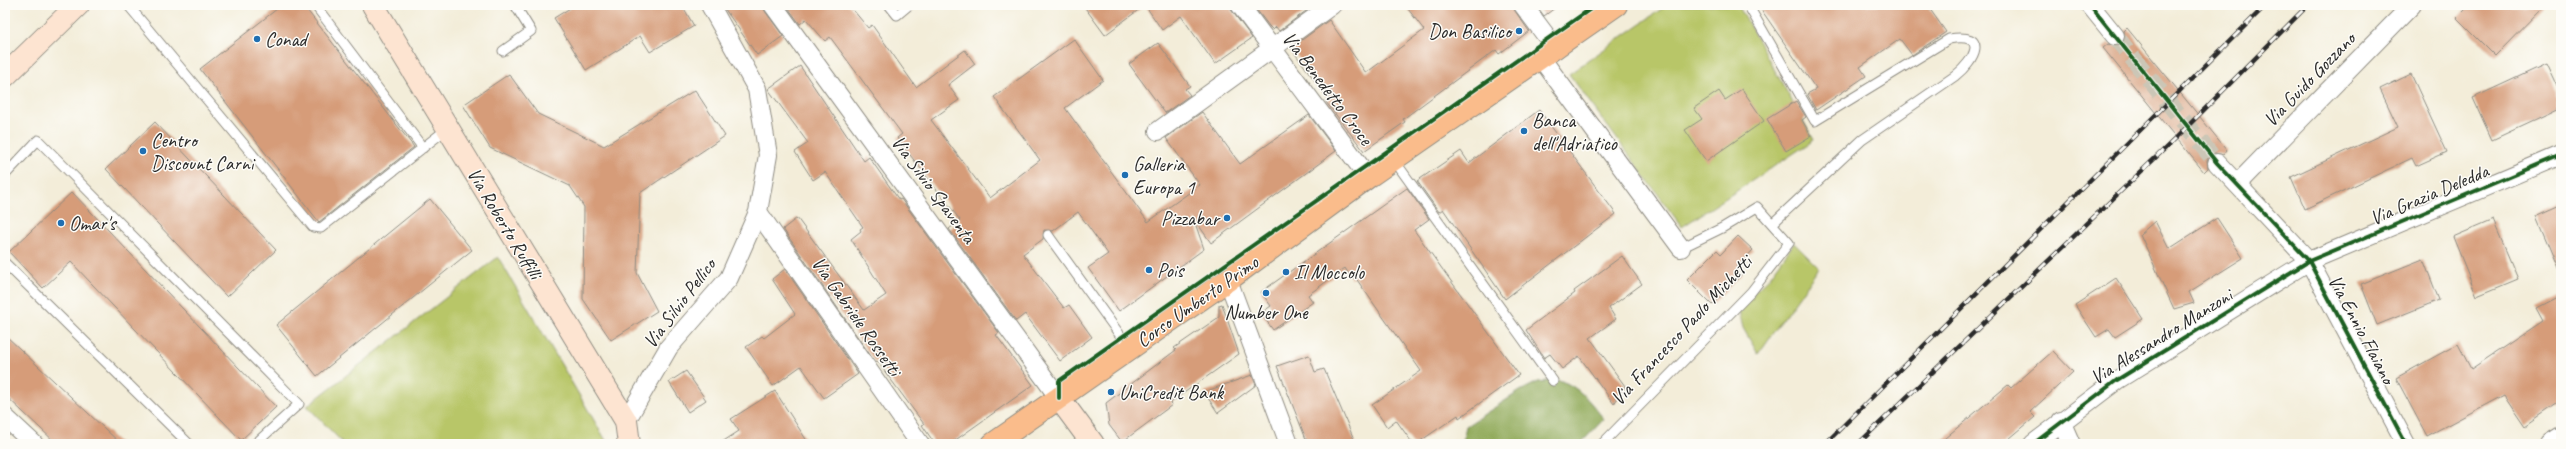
<svg xmlns="http://www.w3.org/2000/svg" width="2566" height="449" font-family="Caveat,sans-serif">
<rect width="100%" height="100%" fill="#fdfcf7"/>
<filter id="ink" filterUnits="userSpaceOnUse"><feTurbulence type="fractalNoise" baseFrequency=".025" numOctaves="2"/><feDisplacementMap in="SourceGraphic" scale="8" xChannelSelector="R" yChannelSelector="G"/><feConvolveMatrix kernelMatrix="1 2 1 2 8 2 1 2 1" color-interpolation-filters="sRGB"/></filter>
<filter id="wash" filterUnits="userSpaceOnUse"><feTurbulence type="fractalNoise" baseFrequency=".012" numOctaves="4" result="noise"/><feDisplacementMap in="SourceGraphic" scale="16" xChannelSelector="R" yChannelSelector="G"/><feGaussianBlur stdDeviation="0.9" result="paint"/><feColorMatrix in="noise" values="0 0 0 0 0 0 0 0 0 0 0 0 0 0 0 0 0 1.4 0 .05"/><feComposite in="paint" operator="in"/></filter>
<g filter="url(#wash)">
<rect width="100%" height="100%" fill="#f3edd9"/>
<path fill="#b8c668" stroke="#72784a" d="M 1667,5 L 1738,5 L 1814,140 L 1682,227 L 1569,74 Z
M 1794,243 L 1819,268 L 1758,354 L 1743,328 L 1738,307 L 1768,279 Z
M 498,257 L 608,444 L 344,444 L 307,406 Z"/>
<path fill="#92ab5c" stroke="#5e6b44" d="M 1559,380 C 1580,387 1590,402 1604,419 L 1580,444 L 1462,444 L 1466,426 L 1520,391 L 1538,382 Z"/>
<g id="blocks">
<path fill="#d69c79" d="M 282,5 L 303,5 L 414,147 L 319,222 L 200,69 Z
M 575,5 L 682,5 L 694,26 L 650,52 L 640,36 L 586,70 L 554,18 Z
M 722,5 L 763,5 L 765,11 L 783,36 L 757,55 Z
M 786,5 L 849,5 L 868,28 L 872,25 L 916,87 L 965,50 L 975,64 L 948,85 L 959,100 L 931,120 L 990,198 L 1040,160 L 994,97 L 1074,39 L 1103,80 L 1065,108 L 1148,222 L 1200,185 L 1166,138 L 1202,112 L 1240,164 L 1309,115 L 1336,151 L 1211,243 L 1193,217 L 1204,249 L 1119,311 L 1088,268 L 1108,254 L 1078,212 L 1053,231 L 1044,230 L 1043,239 L 1023,254 L 1064,308 L 1069,305 L 1092,337 L 1060,361 L 1025,314 L 1016,321 L 949,229 L 960,220 L 897,138 L 902,134 L 830,37 L 825,41 L 806,19 L 800,24 Z
M 1083,5 L 1145,5 L 1105,35 Z
M 1145,5 L 1230,5 L 1232,11 L 1252,38 L 1215,64 L 1181,16 L 1162,30 Z
M 1253,5 L 1314,5 L 1279,31 L 1276,27 L 1273,30 L 1269,26 Z
M 1405,5 L 1513,5 L 1515,11 L 1529,31 L 1499,54 L 1496,50 L 1403,119 L 1405,122 L 1364,151 L 1326,102 L 1329,100 L 1291,48 L 1329,20 L 1366,73 L 1424,30 Z
M 1536,5 L 1559,5 L 1544,16 Z
M 1758,5 L 1927,5 L 1946,32 L 1912,55 L 1900,39 L 1860,67 L 1866,76 L 1816,110 L 1807,94 L 1816,89 Z
M 2470,5 L 2545,5 L 2495,56 L 2457,18 Z
M 2127,28 L 2227,150 L 2223,155 L 2215,153 L 2210,155 L 2207,160 L 2208,168 L 2204,172 L 2103,48 L 2108,44 L 2116,46 L 2121,44 L 2125,39 L 2124,31 Z
M 1158,43 L 1190,86 L 1185,89 L 1190,95 L 1165,113 L 1129,64 Z
M 2546,64 L 2561,96 L 2561,108 L 2492,140 L 2473,98 Z
M 800,66 L 864,161 L 869,157 L 899,200 L 901,199 L 999,333 L 996,335 L 1033,385 L 950,444 L 935,444 L 922,425 L 924,424 L 877,361 L 875,362 L 783,229 L 797,218 L 864,310 L 886,295 L 851,239 L 861,231 L 860,229 L 863,227 L 825,172 L 813,180 L 795,152 L 808,143 L 768,89 Z
M 509,74 L 538,114 L 604,146 L 695,90 L 725,136 L 640,193 L 637,273 L 657,311 L 611,340 L 583,299 L 584,207 L 570,186 L 490,148 L 463,105 Z
M 2411,74 L 2447,152 L 2416,166 L 2412,158 L 2305,209 L 2291,177 L 2398,127 L 2380,89 Z
M 1742,89 L 1764,121 L 1706,161 L 1685,130 L 1702,119 L 1694,108 L 1719,91 L 1725,100 Z
M 1796,101 L 1806,117 L 1802,120 L 1811,136 L 1786,151 L 1767,119 Z
M 1539,110 L 1616,214 L 1505,299 L 1443,209 L 1439,212 L 1417,181 L 1461,151 L 1469,163 Z
M 155,122 L 276,250 L 227,297 L 106,169 Z
M 1407,188 L 1429,219 L 1414,230 L 1519,375 L 1459,418 L 1458,415 L 1416,444 L 1413,444 L 1396,420 L 1387,427 L 1372,405 L 1421,371 L 1355,277 L 1352,279 L 1345,268 L 1308,295 L 1313,302 L 1273,330 L 1261,313 L 1271,306 L 1261,292 Z
M 72,192 L 276,407 L 241,440 L 71,262 L 43,288 L 9,252 Z
M 430,199 L 472,250 L 317,376 L 276,325 Z
M 2561,205 L 2561,275 L 2536,216 Z
M 2217,218 L 2243,258 L 2189,292 L 2194,303 L 2174,309 L 2140,234 L 2155,221 L 2169,249 Z
M 2493,220 L 2518,279 L 2477,296 L 2453,237 Z
M 1738,236 L 1753,250 L 1736,268 L 1742,274 L 1712,305 L 1687,280 L 1717,250 L 1721,254 Z
M 1622,256 L 1642,284 L 1609,308 L 1616,319 L 1590,338 L 1625,386 L 1614,404 L 1579,356 L 1562,369 L 1550,354 L 1544,358 L 1526,330 L 1575,293 L 1574,291 Z
M 2423,259 L 2439,300 L 2377,325 L 2361,284 Z
M 785,269 L 858,374 L 824,398 L 801,366 L 773,386 L 746,347 L 762,336 L 764,338 L 795,314 L 772,279 Z
M 2116,278 L 2143,319 L 2115,337 L 2109,329 L 2096,337 L 2075,305 Z
M 2561,295 L 2561,401 L 2525,426 L 2504,395 L 2427,436 L 2396,378 L 2458,344 L 2471,369 L 2543,321 L 2536,308 Z
M 1222,304 L 1239,354 L 1171,402 L 1172,405 L 1122,442 L 1109,425 L 1106,403 L 1176,350 L 1174,348 L 1219,317 L 1219,305 Z
M 5,335 L 121,444 L 57,444 L 5,395 Z
M 2053,351 L 2073,372 L 2030,412 L 2035,417 L 2003,444 L 1938,444 L 2008,385 L 2011,388 Z
M 1309,355 L 1315,372 L 1324,369 L 1356,444 L 1308,444 L 1277,366 Z
M 686,371 L 706,400 L 688,412 L 669,382 Z
M 1252,375 L 1256,385 L 1218,413 L 1204,392 Z
M 775,391 L 809,444 L 719,444 L 739,431 L 731,419 Z"/>
</g>
</g>
<g filter="url(#ink)">
<use href="#blocks" fill-opacity="0" stroke="#8f8c82" stroke-width="1"/>
<g fill="none" stroke-linecap="round" stroke-linejoin="round">
<path stroke="#cbc6b6" stroke-width="18" stroke-dasharray="18 9" stroke-linecap="butt" d="M 2115,36 L 2217,163"/>
<defs>
<path id="lane" d="M 128,5 L 313,227 L 321,228 L 448,128
M 315,5 L 423,148
M 889,5 L 897,15 L 909,5
M 1748,5 L 1815,121 L 1949,39 C 1990,32 1975,60 1955,76 L 1862,140 L 1772,224
M 503,51 L 531,31 L 515,5
M 1394,160 L 1553,381
M 5,175 L 38,140 L 299,404 L 255,444
M 1048,235 L 1130,349
M 5,263 L 189,444
M 1602,444 L 1751,292 L 1789,243 L 1757,207 L 1722,228 L 1681,248"/>
<path id="street" d="M 773,5 L 1059,398
M 1240,5 L 1368,177
M 1523,5 L 1556,49
M 2090,5 L 2115,36
M 1541,58 L 1681,248
M 1158,131 L 1332,5
M 2217,163 L 2309,261 L 2406,444
M 2238,183 L 2412,5
M 758,212 L 920,444
M 1228,280 L 1289,444
M 5,417 L 34,444
M 626,421 L 669,347 L 729,278 L 758,212 L 768,155 L 757,89 L 710,5
M 2061,421 L 2071,444
M 2033,444 L 2117,380 L 2309,261 L 2561,155
M 2550,444 L 2561,437"/>
<path id="secondary" d="M 373,5 L 626,421 L 629,444
M 5,76 L 78,5
M 1059,398 L 1093,444"/>
<path id="primary" d="M 993,444 L 1228,280 L 1368,177 L 1616,5"/>
</defs>
<use href="#lane" stroke="#8f8c82" stroke-width="11"/>
<use href="#street" stroke="#8f8c82" stroke-width="20"/>
<use href="#secondary" stroke="#8f8c82" stroke-width="24"/>
<use href="#primary" stroke="#8f8c82" stroke-width="24"/>
<use href="#lane" stroke="#fff" stroke-width="9"/>
<use href="#street" stroke="#fff" stroke-width="18"/>
<use href="#secondary" stroke="#fde4d1" stroke-width="22"/>
<use href="#primary" stroke="#fabc8b" stroke-width="22"/>
<defs>
<path id="rail" d="M 1825,444 L 2266,5
M 1858,444 L 2176,138 L 2308,5"/>
</defs>
<use href="#rail" stroke="#2b2b2b" stroke-width="4.5"/>
<use href="#rail" stroke="#fdfcf7" stroke-width="3" stroke-dasharray="9" stroke-linecap="butt"/>
<defs>
<path id="cycleway" d="M 2090,5 L 2217,163 L 2309,261 L 2406,444
M 1059,398 L 1059,381 L 1596,5
M 2033,444 L 2117,380 L 2309,261 L 2561,155"/>
</defs>
<use href="#cycleway" stroke="#fdfcf7" stroke-width="6"/>
<use href="#cycleway" stroke="#1b5e20" stroke-width="4"/>
</g>
</g>
<g fill="#1f6fb2" stroke="#fdfcf7" stroke-width="1.5">
<circle cx="1519" cy="31" r="4"/>
<circle cx="257" cy="39" r="4"/>
<circle cx="1524" cy="131" r="4"/>
<circle cx="143" cy="151" r="4"/>
<circle cx="1125" cy="175" r="4"/>
<circle cx="1227" cy="218" r="4"/>
<circle cx="61" cy="223" r="4"/>
<circle cx="1149" cy="270" r="4"/>
<circle cx="1286" cy="272" r="4"/>
<circle cx="1266" cy="293" r="4"/>
<circle cx="1111" cy="392" r="4"/>
</g>
<g text-anchor="middle" stroke-width="3" stroke-linejoin="round" paint-order="stroke">
<g font-size="20" fill="#2b2b2b" stroke="#fdfcf7" text-anchor="start">
<text x="1511" y="38" text-anchor="end">Don Basilico</text>
<text x="265" y="46">Conad</text>
<text x="1532" y="127">Banca<tspan x="1532" dy="23">dell'Adriatico</tspan></text>
<text x="151" y="147">Centro<tspan x="151" dy="23">Discount Carni</tspan></text>
<text x="1133" y="171">Galleria<tspan x="1133" dy="23">Europa 1</tspan></text>
<text x="1219" y="225" text-anchor="end">Pizzabar</text>
<text x="69" y="230">Omar's</text>
<text x="1157" y="277">Pois</text>
<text x="1294" y="279">Il Moccolo</text>
<text x="1266" y="319" text-anchor="middle">Number One</text>
<text x="1119" y="399">UniCredit Bank</text>
</g>
<g font-size="20" fill="#2b2b2b" stroke="#fdfcf7">
<text transform="translate(2309 79) rotate(-46)" y="7">Via Guido Gozzano</text>
<text transform="translate(1328 88) rotate(53)" y="7">Via Benedetto Croce</text>
<text transform="translate(934 189) rotate(54)" y="7">Via Silvio Spaventa</text>
<text transform="translate(2429 194) rotate(-23)" y="7">Via Grazia Deledda</text>
<text transform="translate(505 223) rotate(59)" y="7">Via Roberto Ruffilli</text>
<text transform="translate(1197 301) rotate(-35)" y="7">Corso Umberto Primo</text>
<text transform="translate(679 303) rotate(-53)" y="7">Via Silvio Pellico</text>
<text transform="translate(857 316) rotate(55)" y="7">Via Gabriele Rossetti</text>
<text transform="translate(2362 329) rotate(62)" y="7">Via Ennio Flaiano</text>
<text transform="translate(1681 330) rotate(-47)" y="7">Via Francesco Paolo Michetti</text>
<text transform="translate(2161 336) rotate(-32)" y="7">Via Alessandro Manzoni</text>
</g>
</g>
<rect width="2566" height="449" fill="none" stroke="#fdfcf7" stroke-width="20"/>
</svg>
